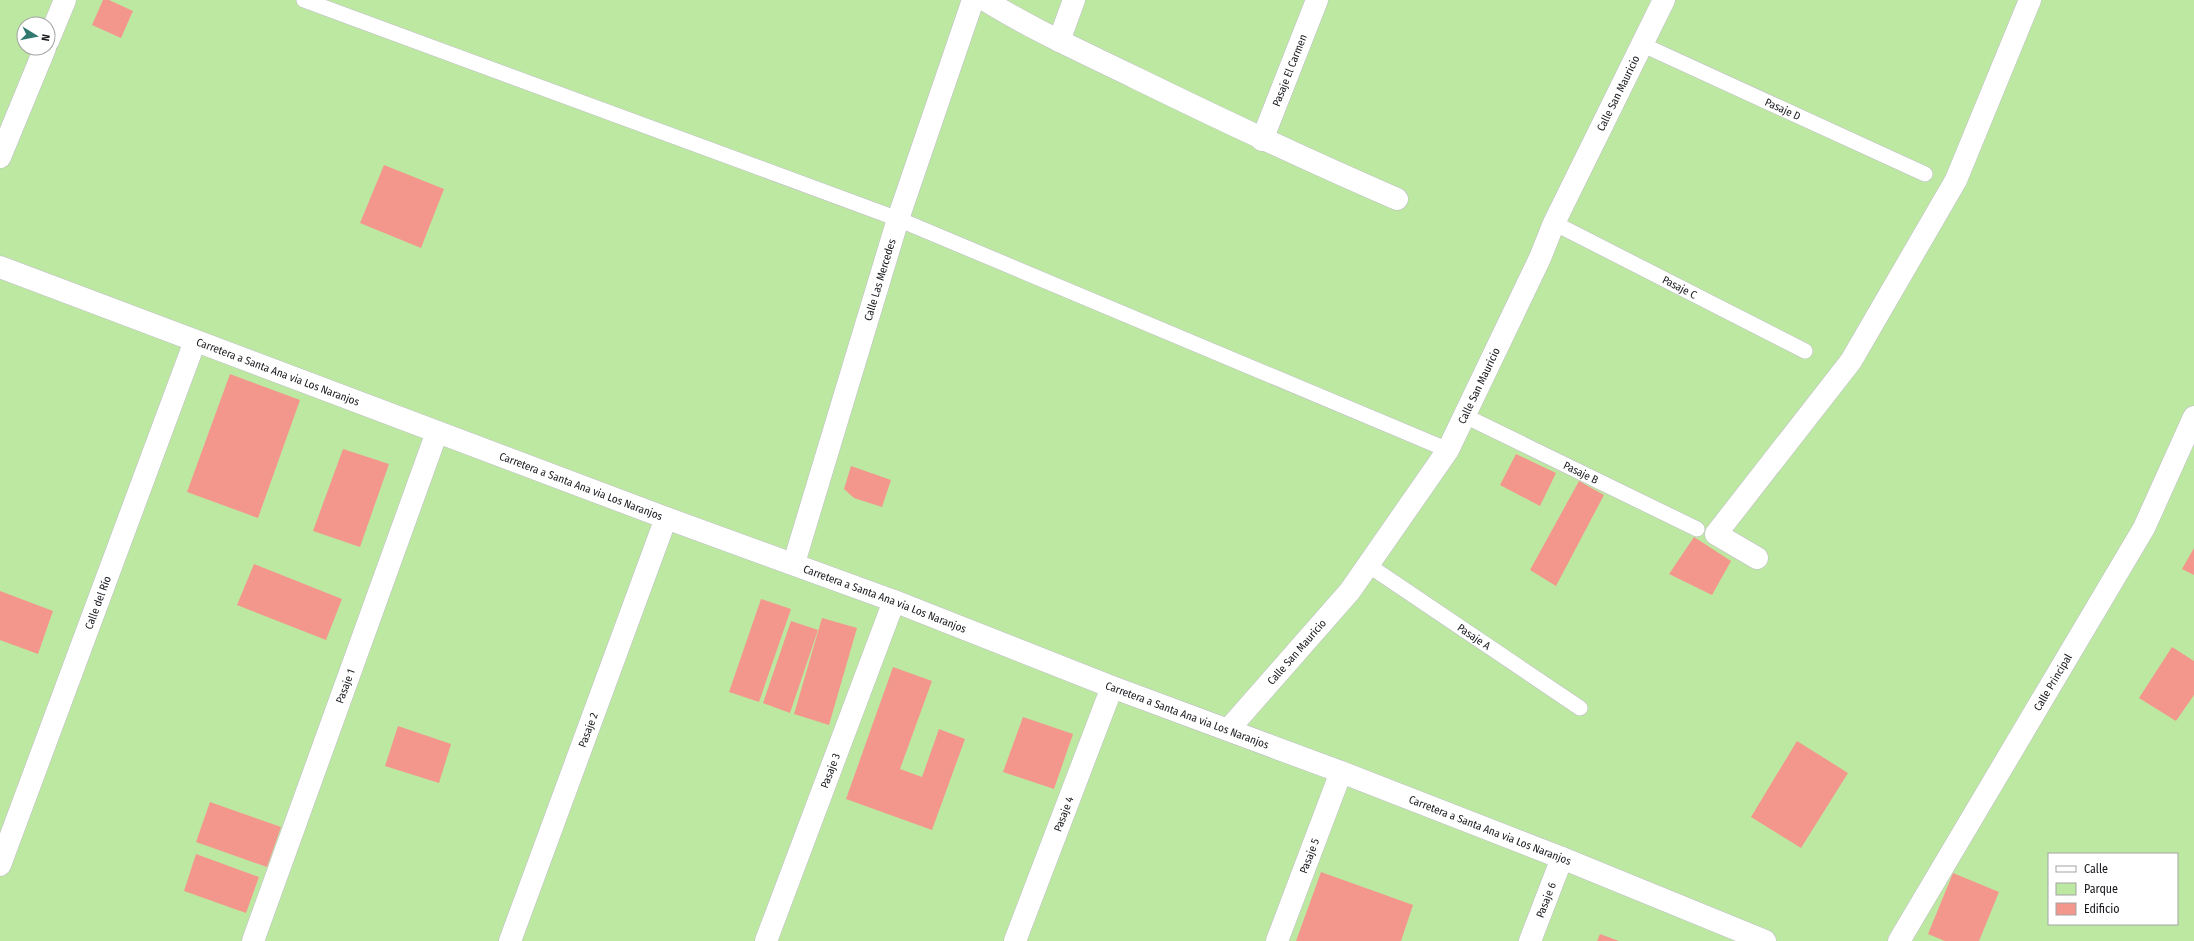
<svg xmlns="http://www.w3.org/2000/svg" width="2194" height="941" font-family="'Fira Sans Condensed',sans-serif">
<rect width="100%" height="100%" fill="#eeeaf8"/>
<path fill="#bde8a2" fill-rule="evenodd" d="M 0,0 L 2194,0 L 2194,941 L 0,941 ZM 24,24 L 48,24 L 48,48 L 24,48 ZM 2049,854 L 2177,854 L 2177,924 L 2049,924 Z"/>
<path fill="#f3978d" d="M 103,0 L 109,0 L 133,11 L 121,38 L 92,25 Z
M 384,165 L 444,189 L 421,248 L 360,223 Z
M 230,374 L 300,400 L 258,518 L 187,492 Z
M 343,449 L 389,464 L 360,547 L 313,531 Z
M 1516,454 L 1556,473 L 1540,506 L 1500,485 Z
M 851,466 L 891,480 L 882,507 L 854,498 L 844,489 Z
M 1579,481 L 1604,495 L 1556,586 L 1530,570 Z
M 1694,537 L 1731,561 L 1712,595 L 1669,574 Z
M 2194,548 L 2194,575 L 2182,569 Z
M 254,564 L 342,599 L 326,640 L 237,605 Z
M 0,591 L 53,611 L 38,654 L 0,640 Z
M 761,599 L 791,609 L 759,702 L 729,692 Z
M 822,618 L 857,628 L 829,725 L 794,714 Z
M 791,621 L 818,630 L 790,713 L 763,703 Z
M 2172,647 L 2194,661 L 2194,695 L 2176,721 L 2139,698 Z
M 893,667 L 932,681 L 900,769 L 922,777 L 939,729 L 965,739 L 932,830 L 846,799 Z
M 1023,717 L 1073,734 L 1054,789 L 1003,772 Z
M 398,726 L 451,744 L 439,783 L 385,766 Z
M 1797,741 L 1848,773 L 1801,848 L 1751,817 Z
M 210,802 L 281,827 L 267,867 L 196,842 Z
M 196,854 L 259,877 L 246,913 L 184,891 Z
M 1321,872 L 1413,905 L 1401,941 L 1296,941 Z
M 1953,873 L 1999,892 L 1979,941 L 1945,941 L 1928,934 Z
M 1600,934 L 1619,941 L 1597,941 Z"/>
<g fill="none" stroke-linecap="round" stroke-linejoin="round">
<defs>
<g id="service">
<path d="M 304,0 L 898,219 L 1448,450"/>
<path id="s1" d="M 1641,44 L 1925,174"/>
<path id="s2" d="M 1554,223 L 1805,351"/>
<path id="s3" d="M 1465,416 L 1697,529"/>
<path id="s4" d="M 1368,565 L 1580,708"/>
</g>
<g id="minor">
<path d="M 985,0 C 1033,30 1085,53 1136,78 C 1222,120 1309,161 1397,199"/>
<path d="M 48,41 L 65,0"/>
<path d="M 1059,41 L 1074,0"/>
<path id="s5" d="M 1262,140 L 1317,0"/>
<path d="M 0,157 L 45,48"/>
<path d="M 1757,558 L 1716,534 L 1851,361 L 1956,180 L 2030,0"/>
<path id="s6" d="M 794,563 L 898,219 L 973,0"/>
<path id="s7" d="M 1228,730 L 1350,591 L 1448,450 L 1540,258 L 1554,223 L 1664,0"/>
<path id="s8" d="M 0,865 L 195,341"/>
<path id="s9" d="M 253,941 L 437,432"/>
<path id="s10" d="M 510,941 L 666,518"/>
<path id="s11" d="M 766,941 L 894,601"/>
<path id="s12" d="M 1015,941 L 1112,687"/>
<path id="s13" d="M 1277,941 L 1341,772"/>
<path id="s14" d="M 1530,941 L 1562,858"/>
<path id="s15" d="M 1899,941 L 2144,528 L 2194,417"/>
</g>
<g id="secondary">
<path id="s16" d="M 0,267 L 666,518 L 894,601 L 1112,687 L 1341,772 L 1562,858 L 1765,941"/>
</g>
</defs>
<use href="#service" stroke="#c0bcca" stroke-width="16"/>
<use href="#minor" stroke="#c0bcca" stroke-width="23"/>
<use href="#secondary" stroke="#c0bcca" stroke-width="23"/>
<use href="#service" stroke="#fff" stroke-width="15"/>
<use href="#minor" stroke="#fff" stroke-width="22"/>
<use href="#secondary" stroke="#fff" stroke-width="22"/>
</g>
<g text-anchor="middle" stroke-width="3" stroke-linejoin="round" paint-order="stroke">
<g font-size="11" fill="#19181d" stroke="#fff">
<text dy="4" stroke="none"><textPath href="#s5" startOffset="75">Pasaje El Carmen</textPath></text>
<text dy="4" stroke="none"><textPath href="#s7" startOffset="752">Calle San Mauricio</textPath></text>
<text dy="4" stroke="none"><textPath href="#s1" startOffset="156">Pasaje D</textPath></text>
<text dy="4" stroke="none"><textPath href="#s6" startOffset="296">Calle Las Mercedes</textPath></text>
<text dy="4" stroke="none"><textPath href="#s2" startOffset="141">Pasaje C</textPath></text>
<text dy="4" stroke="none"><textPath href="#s16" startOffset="297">Carretera a Santa Ana via Los Naranjos</textPath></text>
<text dy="4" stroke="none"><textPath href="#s7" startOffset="428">Calle San Mauricio</textPath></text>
<text dy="4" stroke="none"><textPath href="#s3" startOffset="129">Pasaje B</textPath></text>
<text dy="4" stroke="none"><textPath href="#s16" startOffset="621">Carretera a Santa Ana via Los Naranjos</textPath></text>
<text dy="4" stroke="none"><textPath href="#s16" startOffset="945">Carretera a Santa Ana via Los Naranjos</textPath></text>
<text dy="4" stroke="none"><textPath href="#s8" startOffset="280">Calle del Río</textPath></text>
<text dy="4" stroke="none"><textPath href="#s4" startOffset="128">Pasaje A</textPath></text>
<text dy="4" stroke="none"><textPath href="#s7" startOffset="104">Calle San Mauricio</textPath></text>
<text dy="4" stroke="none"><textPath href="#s15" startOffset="301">Calle Principal</textPath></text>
<text dy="4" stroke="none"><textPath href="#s9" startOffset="271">Pasaje 1</textPath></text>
<text dy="4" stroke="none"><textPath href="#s16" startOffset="1269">Carretera a Santa Ana via Los Naranjos</textPath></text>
<text dy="4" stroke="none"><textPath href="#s10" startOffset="225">Pasaje 2</textPath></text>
<text dy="4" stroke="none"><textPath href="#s11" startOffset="182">Pasaje 3</textPath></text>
<text dy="4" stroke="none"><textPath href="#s12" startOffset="136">Pasaje 4</textPath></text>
<text dy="4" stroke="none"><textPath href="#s16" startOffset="1593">Carretera a Santa Ana via Los Naranjos</textPath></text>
<text dy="4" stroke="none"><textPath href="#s13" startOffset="91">Pasaje 5</textPath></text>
<text dy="4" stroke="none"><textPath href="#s14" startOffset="44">Pasaje 6</textPath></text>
</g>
</g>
<rect x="2048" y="853" width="130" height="72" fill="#ffffff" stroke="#a3a3a5"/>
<rect x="2056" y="866" width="20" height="6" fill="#ffffff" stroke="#a3a3a5"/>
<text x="2084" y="873" font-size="12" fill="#19181d">Calle</text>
<rect x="2056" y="883" width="20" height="12" fill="#bde8a2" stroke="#a3a3a5"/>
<text x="2084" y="893" font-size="12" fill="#19181d">Parque</text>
<rect x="2056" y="903" width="20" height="12" fill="#f3978d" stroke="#a3a3a5"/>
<text x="2084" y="913" font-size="12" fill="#19181d">Edificio</text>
<g transform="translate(36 36) rotate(100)"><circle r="19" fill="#ffffff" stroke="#a3a3a5"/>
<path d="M0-3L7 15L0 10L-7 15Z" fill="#31786f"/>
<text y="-6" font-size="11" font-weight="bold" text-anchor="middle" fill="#19181d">N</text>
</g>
</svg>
